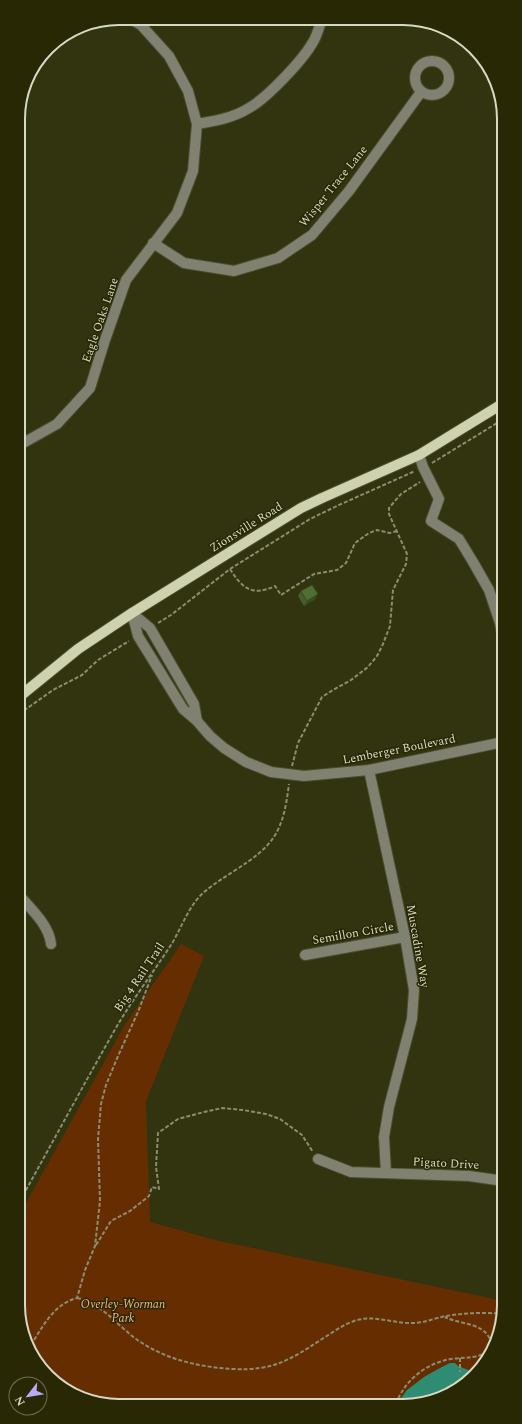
<svg xmlns="http://www.w3.org/2000/svg" width="522" height="1424" font-family="Spectral,serif">
<rect width="100%" height="100%" fill="#32330f"/>
<path fill="#662e00" d="M 181,944 L 204,956 L 146,1101 L 150,1222 L 219,1241 L 504,1301 C 504,1338 486,1371 454,1392 C 445,1397 433,1400 423,1404 L 100,1404 L 48,1376 L 20,1325 L 20,1214 L 124,1026 Z"/>
<path fill="#2d8c72" d="M 450,1363 L 455,1363 L 458,1366 L 476,1373 L 453,1392 L 423,1404 L 390,1404 L 391,1402 L 402,1397 L 407,1390 L 424,1377 L 438,1369 Z"/>
<g fill="none" stroke-linecap="round" stroke-linejoin="round">
<defs>
<path id="minor" d="M415 78a17 17 0 1 1 34 0a17 17 0 1 1-34 0Z
M 197,124 C 215,121 233,118 249,108 C 267,98 303,60 313,42 C 317,36 319,27 322,19
M 153,243 L 184,263 L 234,271 L 278,258 L 312,235 L 349,191 L 421,92
M 19,443 L 25,442 L 57,424 L 90,388 L 105,340 L 126,280 L 177,213 L 193,171 L 197,124 L 188,91 L 169,56 L 141,25 L 129,18
M 419,455 L 423,467 L 439,499 L 431,521 L 459,539 L 473,562 L 489,590 L 500,623 L 503,638
M 132,613 L 138,636 L 183,709 L 197,721 L 210,736 L 224,748 L 246,762 L 271,772 L 304,776 L 369,770 L 503,742
M 132,613 L 150,628 L 194,704 L 197,721
M 369,770 L 405,937 L 414,990 L 412,1019 L 389,1107 L 384,1137 L 386,1173
M 19,895 C 31,909 49,925 51,944
M 305,955 L 405,937
M 318,1159 L 351,1172 L 469,1176 L 504,1181"/>
<path id="major" d="M 19,697 L 78,649 L 132,613 L 301,508 L 322,498 L 419,455 L 502,404"/>
</defs>
<use href="#minor" stroke="#4c4e2c" stroke-width="12"/>
<use href="#major" stroke="#4c4e2c" stroke-width="12"/>
<path stroke="#8b8d71" stroke-width="2" stroke-dasharray="4 2" stroke-linecap="butt" d="M 432,463 L 502,420
M 230,569 C 242,588 252,597 275,586 L 281,595 L 314,574 L 337,570 L 346,563 L 355,543 L 369,533 L 377,530 L 390,533 L 397,531
M 158,623 L 171,615 L 230,569 L 310,519 L 339,505 L 415,471
M 19,714 L 53,690 L 82,675 L 98,660 L 129,641
M 292,766 L 298,743 L 322,697 L 333,690 L 351,680 L 368,667 L 377,656 L 383,644 L 390,626 L 393,590 L 406,564 L 407,554 L 389,514 L 389,508 L 401,494 L 420,482
M 20,1201 C 52,1143 84,1084 117,1026 C 133,999 152,974 169,948 C 180,932 186,911 200,896 C 210,886 222,879 234,871 C 275,845 283,832 289,784
M 96,1245 L 111,1221 L 130,1211 L 149,1196 L 152,1187 L 159,1189 L 156,1167 L 158,1133 L 178,1119 L 204,1112 L 222,1108 L 243,1110 L 266,1114 L 280,1119 L 302,1135 L 313,1152
M 77,1298 C 100,1302 117,1325 136,1339 C 164,1359 198,1367 233,1369 C 273,1371 290,1360 322,1339 C 332,1333 342,1325 354,1321 C 374,1314 393,1324 413,1323 C 424,1323 435,1318 446,1316 C 465,1313 484,1312 503,1314
M 31,1345 C 43,1326 54,1304 77,1298 L 85,1270 L 95,1246 L 100,1201 L 98,1139 L 101,1104 L 106,1085 L 118,1056 L 138,1012 L 152,975
M 460,1358 L 460,1372
M 396,1404 C 404,1381 426,1363 451,1359 C 464,1357 476,1359 487,1352 L 491,1342 C 485,1322 461,1325 445,1317"/>
<use href="#minor" stroke="#808171" stroke-width="10"/>
<use href="#major" stroke="#cfd2af" stroke-width="10"/>
</g>
<path fill="#455f2b" d="M 301,591 L 315,599 L 304,606 L 298,596 Z"/>
<path fill="#384e23" d="M 318,594 L 315,599 L 304,606 L 307,601 Z"/>
<path fill="#506f32" stroke="#384e23" d="M 312,585 L 318,594 L 307,601 L 301,591 Z"/>
<g text-anchor="middle" stroke-width="3" stroke-linejoin="round" paint-order="stroke">
<g font-size="12" fill="#d7d9c5" stroke="#282904">
<text transform="translate(333 186) rotate(-51)" y="4">Wisper Trace Lane</text>
<text transform="translate(100 320) rotate(-71)" y="4">Eagle Oaks Lane</text>
<text transform="translate(246 527) rotate(-32)" y="4">Zionsville Road</text>
<text transform="translate(399 749) rotate(-11)" y="4">Lemberger Boulevard</text>
<text transform="translate(353 933) rotate(-10)" y="4">Semillon Circle</text>
<text transform="translate(418 946) rotate(80)" y="4">Muscadine Way</text>
<text transform="translate(139 977) rotate(-56)" y="4">Big 4 Rail Trail</text>
<text transform="translate(446 1163) rotate(3)" y="4">Pigato Drive</text>
</g>
<g font-size="12" font-style="italic" fill="#f7b086" stroke="#282904">
<text x="123" y="1308">Overley-Worman<tspan x="123" dy="14">Park</tspan></text>
</g>
</g>
<path d="M0 0H522V1424H0ZM119 25H403A94 94 0 0 1 497 119V1305A94 94 0 0 1 403 1399H119A94 94 0 0 1 25 1305V119A94 94 0 0 1 119 25Z" fill="#282904" fill-rule="evenodd"/>
<path fill="none" stroke="#d7d9c5" stroke-width="2" d="M119 25H403A94 94 0 0 1 497 119V1305A94 94 0 0 1 403 1399H119A94 94 0 0 1 25 1305V119A94 94 0 0 1 119 25Z"/>
<g transform="translate(28 1396) rotate(239)"><circle r="19" fill="#282904" stroke="#6e6f51"/>
<path d="M0-3L7 15L0 10L-7 15Z" fill="#b8abf7"/>
<text y="-6" font-size="11" font-weight="bold" text-anchor="middle" fill="#d7d9c5">N</text>
</g>
</svg>
